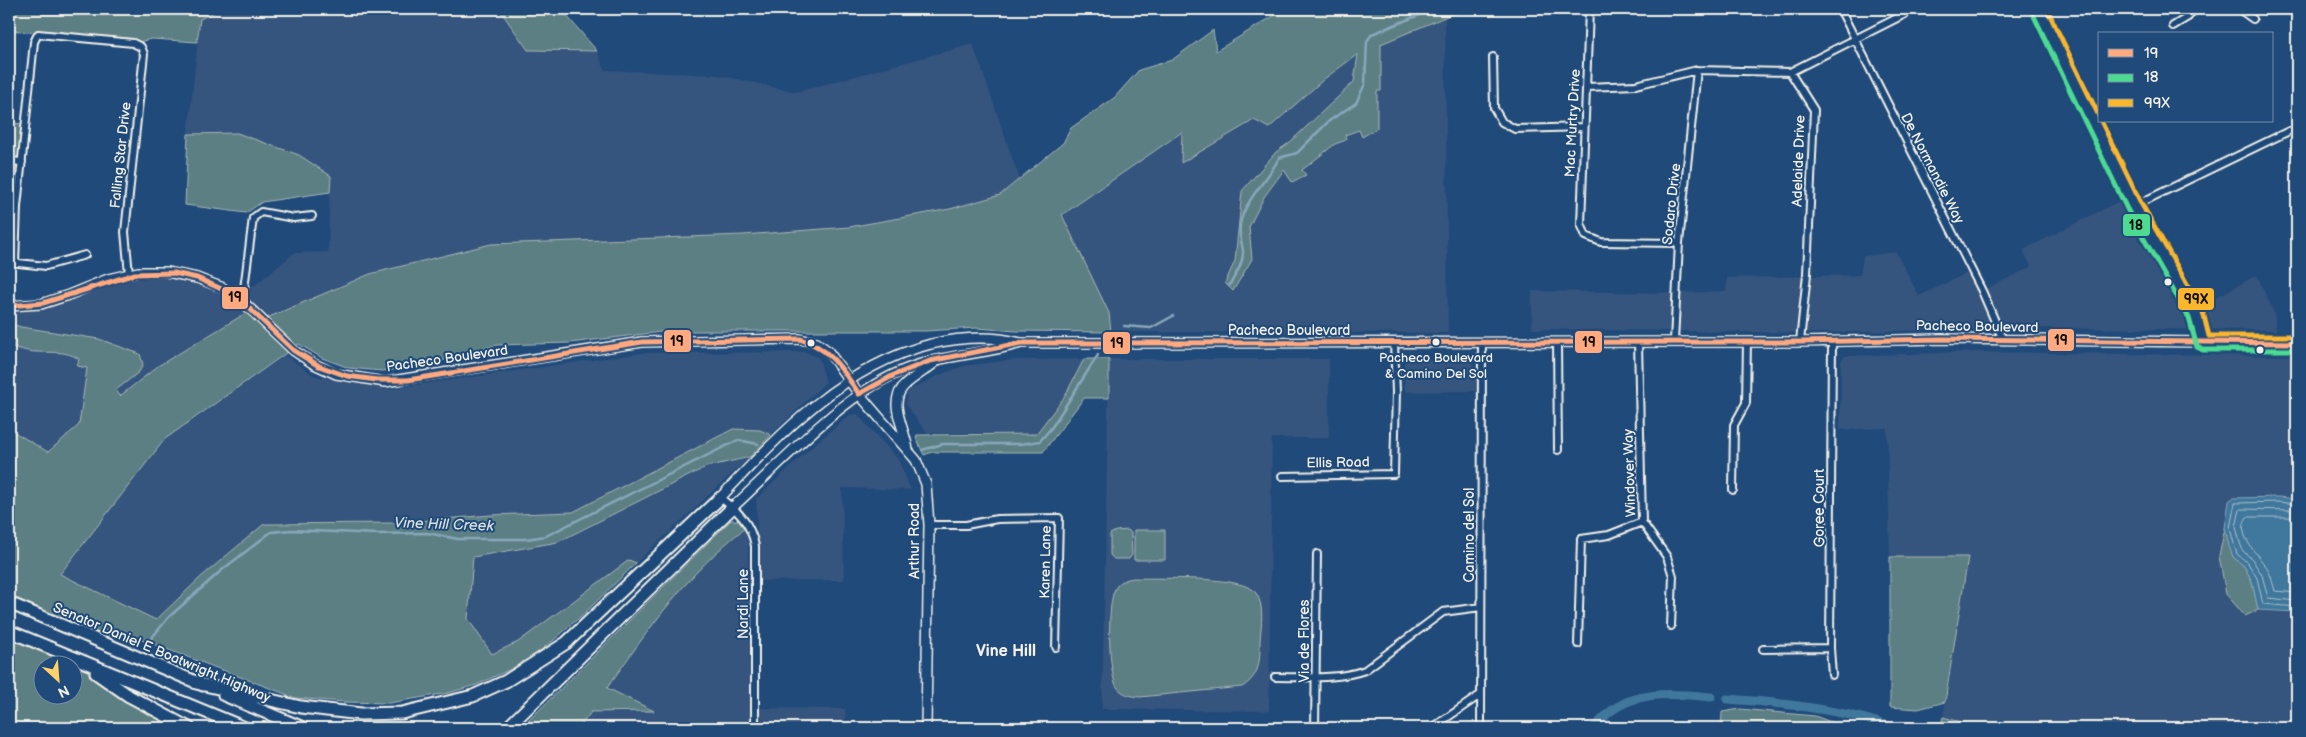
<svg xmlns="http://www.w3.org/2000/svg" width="2306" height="737" font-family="'Balsamiq Sans',sans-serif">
<rect width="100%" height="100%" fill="#1f4a7a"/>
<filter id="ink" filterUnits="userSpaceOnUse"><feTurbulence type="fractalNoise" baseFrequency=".02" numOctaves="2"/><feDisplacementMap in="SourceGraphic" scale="10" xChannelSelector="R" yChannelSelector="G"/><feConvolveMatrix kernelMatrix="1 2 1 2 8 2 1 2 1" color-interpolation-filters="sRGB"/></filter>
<g filter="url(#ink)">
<path fill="#34547e" d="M 221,9 L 499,9 L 528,50 L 597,51 L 605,70 L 718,75 L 796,92 L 973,44 L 1020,180 L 1000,195 L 950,209 L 849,227 L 743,235 L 491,244 L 370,274 L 262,320 L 251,310 L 158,366 L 48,452 L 9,429 L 9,306 L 41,304 L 138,272 L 197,278 L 239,298 L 294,253 L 328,252 L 330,176 L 237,133 L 188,134 L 200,18 Z
M 1445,17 L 1448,333 L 1111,332 L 1109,313 L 1062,216 L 1182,132 L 1181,163 L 1324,79 L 1358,53 L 1355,82 L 1289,143 L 1276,152 L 1242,191 L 1235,261 L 1225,283 L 1252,259 L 1249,227 L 1264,197 L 1285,170 L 1302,170 L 1335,144 L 1346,140 L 1345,135 L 1359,130 L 1362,137 L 1377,91 L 1381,91 L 1381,44 Z
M 2129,196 L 2194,309 L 2257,275 L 2274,313 L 2276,330 L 2011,328 L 1813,333 L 1532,329 L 1532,291 L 1683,293 L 1726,291 L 1727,278 L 1860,275 L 1863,256 L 1896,252 L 1919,296 L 1971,271 L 1982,291 L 2031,267 L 2023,250 Z
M 806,352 L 819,358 L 826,382 L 771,435 L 760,430 L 733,429 L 573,512 L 491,515 L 396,523 L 264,524 L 201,577 L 156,620 L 60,574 L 165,439 L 285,355 L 315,376 L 388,389 L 642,353 Z
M 1970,352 L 2297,356 L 2297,728 L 1983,728 L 1943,717 L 1968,557 L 1890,557 L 1887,428 L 1840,430 L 1841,361 L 1845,356 Z
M 1084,359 L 1065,396 L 1036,434 L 927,433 L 906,405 L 907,393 L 912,389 L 937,376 L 963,366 L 1012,360 Z
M 1109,359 L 1329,359 L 1329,438 L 1272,438 L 1269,711 L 1102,709 Z
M 1407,360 L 1470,360 L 1482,383 L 1482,391 L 1405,392 L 1404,363 Z
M 857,414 L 898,459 L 911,490 L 842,488 L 844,580 L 760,581 L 756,499 L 816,443 L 850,415 Z
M 750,457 L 636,563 L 629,560 L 518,642 L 492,654 L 468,619 L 473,557 L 559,542 L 706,467 Z
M 745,528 L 748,542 L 750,708 L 845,709 L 846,728 L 579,728 L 591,712 L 653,711 L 607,689 L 676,593 L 715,552 Z"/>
<path fill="#5c7f84" stroke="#a8b8b6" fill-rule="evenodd" d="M 9,9 L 221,9 L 200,19 L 197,42 L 152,39 L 133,43 L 9,30 Z
M 499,9 L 561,9 L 597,51 L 528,50 Z
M 1285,9 L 1480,9 L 1452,14 L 1381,44 L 1381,91 L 1377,91 L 1377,128 L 1362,137 L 1359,130 L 1345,135 L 1346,140 L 1335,144 L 1302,170 L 1306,175 L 1292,182 L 1284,170 L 1264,197 L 1249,227 L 1252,259 L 1233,291 L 1225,283 L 1235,261 L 1242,191 L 1276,152 L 1289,143 L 1354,82 L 1358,54 L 1324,79 L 1269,128 L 1254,120 L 1181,163 L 1182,132 L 1062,215 L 1109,313 L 1111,332 L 1016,331 L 977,328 L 925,331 L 669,331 L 570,343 L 497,345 L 416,368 L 382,371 L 349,368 L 322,358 L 299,344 L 165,439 L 60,574 L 156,620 L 201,577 L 264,524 L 396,523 L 491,515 L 573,512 L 733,429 L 760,430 L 771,435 L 750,457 L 706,467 L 558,542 L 473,557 L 468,619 L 492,654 L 518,642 L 629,560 L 636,563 L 590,608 L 554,640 L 524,663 L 476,685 L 448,693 L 389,703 L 343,702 L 296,698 L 145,641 L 78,631 L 9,603 L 9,429 L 48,452 L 79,425 L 87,368 L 77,366 L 79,359 C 65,350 52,353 36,352 C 27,352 18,348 9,346 L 9,323 L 21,327 L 99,339 L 140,354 L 143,365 L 139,372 L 116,390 L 120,396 L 158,366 L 251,310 L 262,320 L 370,274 L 491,244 L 743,235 L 849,227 L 950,209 L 1000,195 L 1063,143 L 1071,128 L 1114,98 L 1139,70 L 1172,60 L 1213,30 L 1216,51 Z
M 9,123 L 25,124 L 22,162 L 9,161 Z
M 237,133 L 299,155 L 331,176 L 330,192 L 262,202 L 246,213 L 185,205 L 188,134 Z
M 1084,359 L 1109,359 L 1109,398 L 1084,398 L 1043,452 L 932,452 L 924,455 L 916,438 L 917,435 L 1036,434 L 1065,396 Z
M 731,520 L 738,520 L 745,528 C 686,574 650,628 607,688 L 654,711 L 591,712 L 579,728 L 521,728 Z
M 2225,528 L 2233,557 L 2244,566 L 2252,581 L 2258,610 L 2245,616 L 2226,594 L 2219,556 Z
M 1134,530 L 1165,530 L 1165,560 L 1134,560 Z
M 1116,531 L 1128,530 L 1131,533 L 1132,555 L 1129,559 L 1114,559 L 1110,555 L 1110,534 Z
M 1890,557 L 1968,557 L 1945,702 L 1918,709 L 1890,707 Z
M 1134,578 C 1157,579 1245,575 1256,593 C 1265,606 1261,626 1260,641 C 1260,661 1260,676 1242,687 L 1140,697 C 1131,696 1123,695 1117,687 C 1108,674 1107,602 1115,589 C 1119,581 1126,579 1134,578 Z
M 9,631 L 75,660 L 189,728 L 9,728 ZM 42,664 L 72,664 L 72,694 L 42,694 Z
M 1740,709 L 1815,716 L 1847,728 L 1721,728 L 1722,712 Z
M 1943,717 L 1983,728 L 1940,728 Z"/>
<path fill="#40779c" stroke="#88a8ba" d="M 2278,497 L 2297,499 L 2297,612 L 2258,610 L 2252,581 L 2244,566 L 2233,557 L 2229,546 L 2225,528 L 2229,501 L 2233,498 Z"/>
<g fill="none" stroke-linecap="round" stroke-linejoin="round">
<path stroke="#acc0ca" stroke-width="1" d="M 2297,504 L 2278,502 L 2235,503 L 2230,528 L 2234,544 L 2237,554 L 2248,563 L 2257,578 L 2263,604 L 2297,607
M 2297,510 L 2240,509 L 2236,527 L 2240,543 L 2243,551 L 2252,559 L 2262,575 L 2268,598 L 2297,601
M 2297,517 L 2247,517 C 2234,536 2261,556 2269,572 C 2272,578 2273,585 2275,591 L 2297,593"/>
<path stroke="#88a8ba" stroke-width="2.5" d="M 1229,286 C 1235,275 1244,264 1243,250 C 1241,240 1238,231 1241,220 C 1248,196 1268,180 1279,158 L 1297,153 L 1329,121 L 1356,103 L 1365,84 L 1367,41 L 1372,34 L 1434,9
M 1124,326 L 1151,328 L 1173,316
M 922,450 L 943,444 L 1021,444 L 1040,441 L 1052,427 L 1098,355
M 149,641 L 169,617 L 222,570 L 271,532 L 291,530 L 378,534 L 427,533 L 458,539 L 526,539 L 546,536 L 738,440 L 758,444"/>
<path stroke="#40779c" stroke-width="9" d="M 1727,699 C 1775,702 1849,710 1893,728
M 1594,728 C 1600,722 1606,714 1614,709 C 1641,690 1680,694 1711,697"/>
<defs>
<path id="street" d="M 1589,9 L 1581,224 L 1586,236 L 1601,242 L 1679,243
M 1840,9 L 1982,291 L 2003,340
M 2239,9 L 2253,19
M 2173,26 L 2188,17 L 2194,9
M 1493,57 L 1494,108 L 1502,122 L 1515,129 L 1583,127
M 1790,72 L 1814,110 L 1807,274 L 1800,342
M 1587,87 L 1636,85 L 1697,70 L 1790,72 L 1905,14
M 9,161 L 22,162
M 2134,206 L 2289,131
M 9,262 L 46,266 L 85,255
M 15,263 L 17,207 L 34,42 L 38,34 L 133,43 L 141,47 L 144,54 L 125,232 L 129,274
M 239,298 L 244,289 L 253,218 L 261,212 L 294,218 L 312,216
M 1674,341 L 1679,243 L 1697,70
M 1557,342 L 1558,450
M 1638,342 L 1642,522 L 1667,557 L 1673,576 L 1671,626
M 1282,476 L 1394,474 L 1396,392 L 1394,343
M 1733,490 L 1734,425 L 1746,403 L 1747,342
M 720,498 C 738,510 751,524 755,546 L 755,723
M 929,525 L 966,525 L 997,519 L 1059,518 L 1056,647
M 1578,644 L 1581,539 L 1609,535 L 1642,522
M 1763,649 L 1830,648
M 1832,675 L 1830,648 L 1832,341
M 1275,677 C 1305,677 1337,680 1365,670 L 1443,612 L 1481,607
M 1315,728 L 1317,554
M 1432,728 L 1480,695
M 1481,728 L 1482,342"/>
<path id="secondary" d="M 2039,9 L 2134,206 L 2196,315 L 2203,343
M 9,306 L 41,304 L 66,296 L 108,279 L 138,272 L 167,272 L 197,278 L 221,287 L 239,298 L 293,350 L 314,364 L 336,374 L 385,382 L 642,342 L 800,339 L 817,343 L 828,351 L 859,394 L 916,460 L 926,484 L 929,525 L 926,728
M 908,450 C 905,428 886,401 906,384 C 916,375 928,369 938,360
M 720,498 C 780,434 843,366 931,344 C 962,337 991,335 1021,343
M 733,507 C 788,457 851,383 924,363 C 956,354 989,353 1021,343 L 1800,342 L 1941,339 L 2297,343"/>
<path id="highway" d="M 9,603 L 203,685
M 9,631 L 245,728
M 96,673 L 129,696 L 189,728
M 196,683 L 301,707 L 361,714 L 402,713 L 473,696 L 506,681 L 566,643 L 720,498
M 224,695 L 303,728
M 507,728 L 733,507"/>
</defs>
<use href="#street" stroke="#f4f1e8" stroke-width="10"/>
<use href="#secondary" stroke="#f4f1e8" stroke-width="12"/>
<use href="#highway" stroke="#f4f1e8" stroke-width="15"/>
<use href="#street" stroke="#1f4a7a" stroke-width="6"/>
<use href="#secondary" stroke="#1f4a7a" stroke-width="9"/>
<use href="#highway" stroke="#1f4a7a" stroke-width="11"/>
<defs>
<path id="bus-1" d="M 9,306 L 43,303 L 135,274 L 174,273 L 197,278 L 226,291 L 249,308 L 293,350 L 319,366 L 347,376 L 377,380 L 408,380 L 642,342 L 800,339 C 830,348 842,369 859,394 L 894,375 L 930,361 L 1021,343 L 1800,342 L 1941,339 L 2297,343"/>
<path id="bus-2" d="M 2032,12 L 2127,209 L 2189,318 L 2197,347 L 2203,350 L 2297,350"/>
<path id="bus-3" d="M 2047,9 L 2100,118
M 2101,121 L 2141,203 L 2203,312 L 2209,336 L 2297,336"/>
</defs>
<use href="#bus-1" stroke="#1f4a7a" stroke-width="9"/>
<use href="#bus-2" stroke="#1f4a7a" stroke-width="9"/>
<use href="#bus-3" stroke="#1f4a7a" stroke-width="9"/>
<use href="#bus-1" stroke="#ffa980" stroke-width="5"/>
<use href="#bus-2" stroke="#4ddb92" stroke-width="5"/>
<use href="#bus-3" stroke="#fab62d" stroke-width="5"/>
</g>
</g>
<g fill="#f4f1e8" stroke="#1f4a7a" stroke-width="2">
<circle cx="2168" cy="282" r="4.5"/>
<circle cx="1436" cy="342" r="4.5"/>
<circle cx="811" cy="343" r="4.5"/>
<circle cx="2260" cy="350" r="4.5"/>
</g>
<g text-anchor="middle" stroke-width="4" stroke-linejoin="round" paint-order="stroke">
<g font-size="13" fill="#f4f1e8" stroke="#1f4a7a">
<text x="1436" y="362">Pacheco Boulevard<tspan x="1436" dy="16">&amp; Camino Del Sol</tspan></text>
</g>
<g font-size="14" fill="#f4f1e8" stroke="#1f4a7a">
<text transform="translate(1572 123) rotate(-87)" y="5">Mac Murtry Drive</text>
<text transform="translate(120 155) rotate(-84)" y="5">Falling Star Drive</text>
<text transform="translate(1798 161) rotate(-88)" y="5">Adelaide Drive</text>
<text transform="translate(1933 168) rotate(63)" y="5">De Normandie Way</text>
<text transform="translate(1671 204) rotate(-84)" y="5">Sodaro Drive</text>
<text transform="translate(1977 326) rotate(1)" y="5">Pacheco Boulevard</text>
<text x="1289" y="335">Pacheco Boulevard</text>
<text transform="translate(447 358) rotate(-8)" y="5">Pacheco Boulevard</text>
<text transform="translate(1338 462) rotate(-1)" y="5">Ellis Road</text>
<text transform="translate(1629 473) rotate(-92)" y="5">Windover Way</text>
<text transform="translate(1819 508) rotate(-90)" y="5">Goree Court</text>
<text transform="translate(1469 535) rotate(-90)" y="5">Camino del Sol</text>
<text transform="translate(914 541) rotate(-90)" y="5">Arthur Road</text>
<text transform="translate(1045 562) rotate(-89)" y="5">Karen Lane</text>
<text transform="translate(743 604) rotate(-90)" y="5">Nardi Lane</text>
<text transform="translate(1304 641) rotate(-90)" y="5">Via de Flores</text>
<text transform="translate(162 652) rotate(23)" y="5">Senator Daniel E Boatwright Highway</text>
</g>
<g font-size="15" font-style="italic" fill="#d9dfdd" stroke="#1f4a7a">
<text transform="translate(444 524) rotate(2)" y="5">Vine Hill Creek</text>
</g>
<g font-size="16" font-weight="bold" fill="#f4f1e8" stroke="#1f4a7a">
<text x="1006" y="656">Vine Hill</text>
</g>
</g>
<g stroke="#1f4a7a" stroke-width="2">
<rect x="2122" y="213" width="29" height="24" rx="5" fill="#4ddb92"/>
<rect x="221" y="286" width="28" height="24" rx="5" fill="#ffa980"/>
<rect x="2177" y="287" width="38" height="24" rx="5" fill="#fab62d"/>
<rect x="2047" y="328" width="28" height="24" rx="5" fill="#ffa980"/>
<rect x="663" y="329" width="29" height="24" rx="5" fill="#ffa980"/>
<rect x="1574" y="330" width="29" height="24" rx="5" fill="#ffa980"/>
<rect x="1102" y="331" width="29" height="24" rx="5" fill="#ffa980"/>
</g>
<g font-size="14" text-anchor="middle" font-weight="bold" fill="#111">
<text x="2136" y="230">18</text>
<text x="235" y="302">19</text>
<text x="2196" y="304">99X</text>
<text x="2061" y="345">19</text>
<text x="677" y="346">19</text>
<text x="1589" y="347">19</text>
<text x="1117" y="348">19</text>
</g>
<rect width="2306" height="737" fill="none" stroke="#1f4a7a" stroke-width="30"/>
<rect x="15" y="15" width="2276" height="707" fill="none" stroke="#f4f1e8" stroke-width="2" filter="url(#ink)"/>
<rect x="2098" y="32" width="175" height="90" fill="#1f4a7a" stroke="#748da6"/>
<rect x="2108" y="49" width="25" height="8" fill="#ffa980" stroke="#748da6"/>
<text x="2144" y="58" font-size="15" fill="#f4f1e8">19</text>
<rect x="2108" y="74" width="25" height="8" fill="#4ddb92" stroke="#748da6"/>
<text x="2144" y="82" font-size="15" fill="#f4f1e8">18</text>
<rect x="2108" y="99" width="25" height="8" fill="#fab62d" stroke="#748da6"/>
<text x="2144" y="108" font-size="15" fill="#f4f1e8">99X</text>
<g transform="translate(58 680) rotate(154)"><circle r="24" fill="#1f4a7a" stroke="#748da6"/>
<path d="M0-4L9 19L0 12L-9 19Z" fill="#ffd166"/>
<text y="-8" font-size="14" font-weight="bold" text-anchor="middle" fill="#f4f1e8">N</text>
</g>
</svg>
